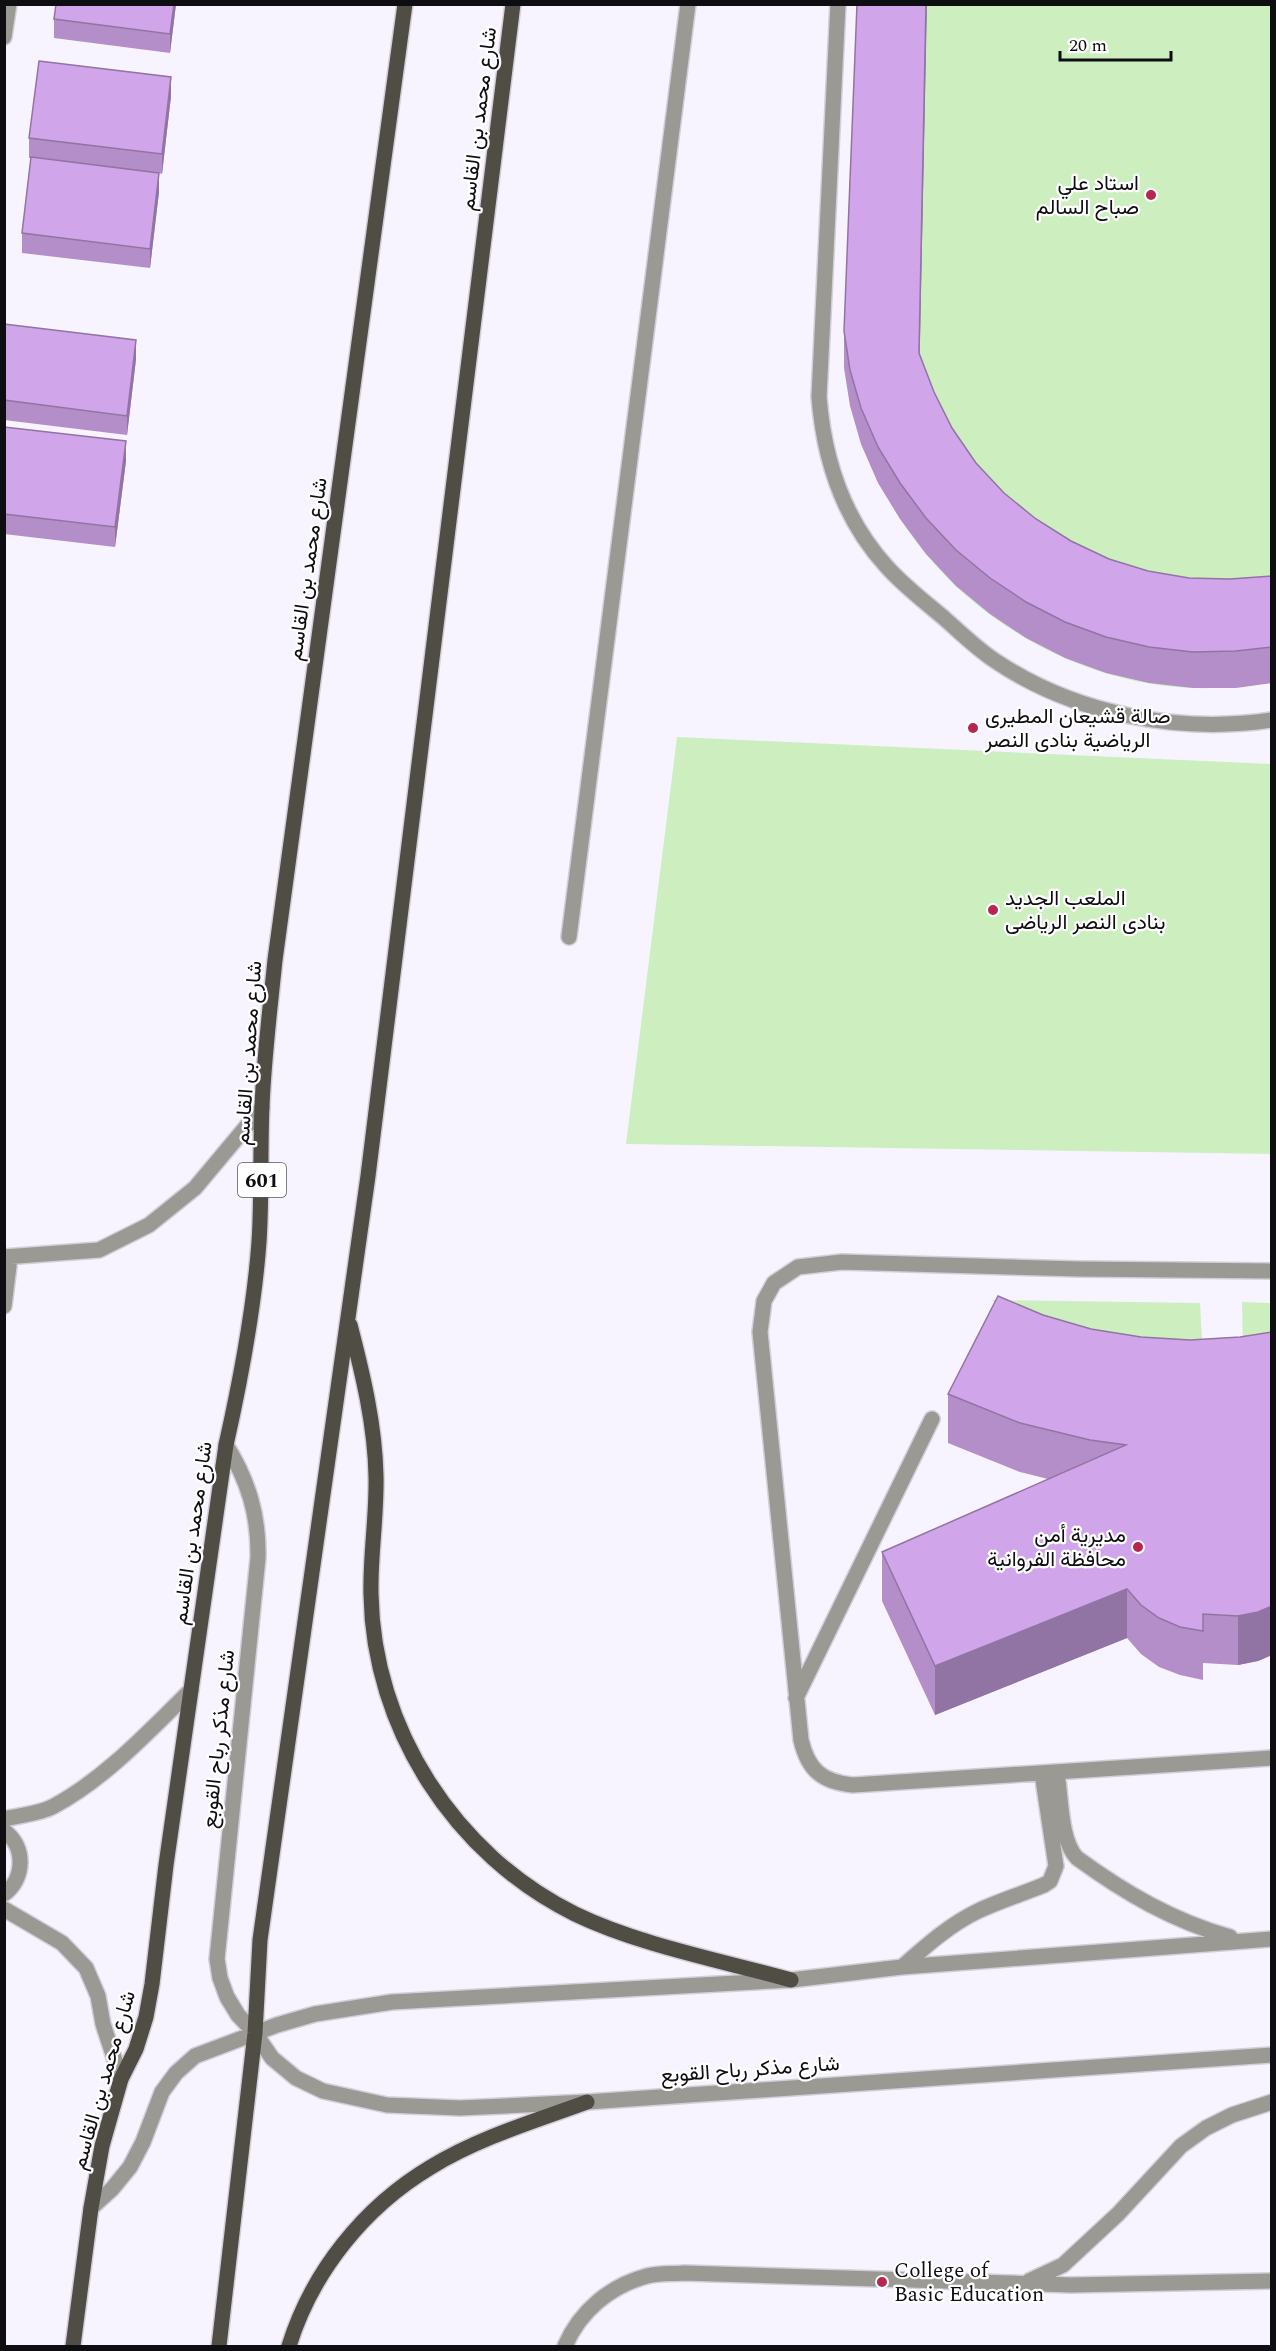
<svg xmlns="http://www.w3.org/2000/svg" width="1276" height="2351" font-family="Spectral,Vazirmatn,serif">
<rect width="100%" height="100%" fill="#f8f4ff"/>
<path fill="#cdefbf" d="M 858,5 L 1271,5 L 1271,683 C 1246,686 1220,689 1194,688 C 1093,685 989,632 925,553 C 898,520 878,483 861,444 Z
M 677,737 L 1271,764 L 1271,1154 L 626,1144 Z
M 991,1300 L 1200,1303 L 1203,1356 L 1018,1315 Z
M 1242,1302 L 1271,1303 L 1271,1351 L 1243,1354 Z"/>
<g fill="none" stroke-linecap="round" stroke-linejoin="round">
<defs>
<path id="minor" d="M 838,4 L 819,397 C 824,460 843,519 887,567 C 904,586 925,602 944,618 C 961,633 978,650 997,662 C 1075,714 1179,734 1272,720
M 4,37 L 9,4
M 569,937 L 688,4
M 4,1257 L 99,1250 L 149,1225 L 195,1188 L 262,1108
M 1272,1271 L 1079,1269 L 842,1262 L 798,1267 L 774,1283 L 764,1301 L 760,1332 L 801,1740 C 808,1770 822,1782 853,1785 L 1272,1758
M 4,1306 L 10,1258
M 226,1445 C 248,1480 259,1515 258,1558 L 217,1959 L 220,1978 L 227,1997 L 238,2015 L 255,2033 L 272,2058 L 296,2078 L 323,2091 L 387,2105 L 460,2108 L 587,2102 L 1272,2055
M 796,1698 L 932,1419
M 1057,1772 C 1061,1796 1060,1841 1077,1858 C 1125,1893 1173,1921 1230,1937
M 4,1819 C 20,1815 40,1814 54,1806 C 106,1778 149,1731 191,1690
M 4,1831 C 26,1846 25,1879 4,1894
M 4,1909 L 62,1943 L 86,1968 L 98,1996 L 103,2024 L 121,2079
M 902,1967 C 926,1946 949,1925 978,1911 C 999,1901 1022,1894 1044,1885 L 1050,1881 L 1056,1866 L 1042,1773
M 91,2208 L 112,2189 L 130,2167 L 143,2142 L 162,2092 L 176,2073 L 195,2056 L 277,2025 L 315,2014 L 392,2002 L 791,1980 L 902,1967 L 1272,1939
M 1029,2281 L 1063,2265 L 1118,2214 L 1181,2146 L 1206,2128 L 1232,2115 L 1272,2102
M 565,2346 C 580,2311 610,2286 647,2276 C 658,2273 672,2274 684,2273 L 1071,2285 L 1272,2281"/>
<path id="major" d="M 350,1325 C 363,1375 375,1425 376,1476 C 377,1516 370,1555 371,1594 C 373,1728 455,1855 575,1914 C 639,1945 723,1961 791,1980
M 73,2346 L 91,2208 L 102,2146 L 121,2079 L 136,2049 L 146,2017 L 152,1984 L 166,1865 L 226,1445 C 241,1378 254,1311 259,1242 C 262,1197 260,1151 262,1106 C 264,1057 270,1009 275,960 L 405,4
M 219,2346 L 255,2033 L 260,1940 L 368,1176 L 513,4
M 289,2346 C 312,2272 364,2207 431,2167 C 478,2138 535,2121 587,2102"/>
</defs>
<use href="#minor" stroke="#d3cfd9" stroke-width="18"/>
<use href="#major" stroke="#d3cfd9" stroke-width="18"/>
<use href="#minor" stroke="#9a9993" stroke-width="15"/>
<use href="#major" stroke="#504e44" stroke-width="15"/>
</g>
<path fill="#b38ec9" d="M 176,4 L 170,53 L 54,38 L 54,19 Z
M 171,96 L 162,174 L 159,173 L 159,192 L 150,268 L 22,253 L 22,233 L 31,158 L 29,158 L 29,138 Z
M 4,324 L 136,359 L 127,435 L 4,420 Z
M 844,331 L 920,355 L 934,392 L 952,428 L 976,463 L 1004,493 L 1036,519 L 1071,541 L 1109,559 L 1148,571 L 1189,578 L 1230,579 L 1272,576 L 1272,683 L 1236,688 L 1193,688 L 1149,683 L 1106,673 L 1065,658 L 1026,638 L 990,614 L 956,586 L 926,554 L 900,519 L 878,483 L 861,444 L 850,406 L 844,368 Z
M 4,427 L 126,461 L 115,547 L 4,534 Z
M 1043,1315 L 1091,1329 L 1141,1337 L 1190,1340 L 1240,1337 L 1272,1332 L 1272,1655 L 1258,1661 L 1238,1665 L 1203,1663 L 1203,1680 L 1180,1675 L 1159,1667 L 1141,1654 L 1127,1638 L 935,1715 L 882,1601 L 882,1552 L 1048,1479 L 1020,1472 L 948,1443 L 948,1394 Z"/>
<path fill="#9274a4" d="M 174,4 L 176,4 L 170,53 L 170,34 Z
M 926,4 L 927,4 L 919,390 L 919,353 Z
M 171,77 L 171,96 L 162,174 L 162,154 Z
M 159,173 L 159,192 L 150,268 L 150,249 Z
M 136,340 L 136,359 L 127,435 L 127,416 Z
M 126,441 L 126,461 L 115,547 L 115,527 Z
M 1127,1589 L 1127,1638 L 935,1715 L 935,1666 Z
M 1272,1606 L 1272,1655 L 1258,1661 L 1238,1665 L 1238,1616 Z"/>
<path fill="#d0a5ea" stroke="#9274a4" stroke-width="1.5" d="M 56,4 L 174,4 L 170,34 L 54,19 Z
M 857,4 L 926,4 L 919,353 L 934,392 L 952,428 L 976,463 L 1004,493 L 1036,519 L 1071,541 L 1109,559 L 1148,571 L 1189,578 L 1230,579 L 1272,576 L 1272,647 L 1236,651 L 1193,652 L 1149,647 L 1106,637 L 1065,622 L 1026,602 L 990,578 L 956,550 L 926,518 L 900,483 L 878,447 L 861,408 L 850,370 L 844,331 Z
M 39,61 L 171,77 L 162,154 L 29,138 Z
M 31,157 L 159,173 L 150,249 L 22,233 Z
M 4,324 L 136,340 L 127,416 L 4,400 Z
M 4,427 L 126,441 L 115,527 L 4,514 Z
M 998,1296 L 1043,1315 L 1091,1329 L 1141,1337 L 1190,1340 L 1240,1337 L 1272,1332 L 1272,1606 L 1258,1612 L 1238,1616 L 1203,1614 L 1203,1631 L 1180,1627 L 1159,1618 L 1141,1605 L 1127,1589 L 935,1666 L 882,1552 L 1126,1445 L 1090,1440 L 1020,1423 L 948,1394 Z"/>
<g fill="#b62650" stroke="#fff" stroke-width="2">
<circle cx="1151" cy="195" r="6"/>
<circle cx="973" cy="728" r="6"/>
<circle cx="993" cy="910" r="6"/>
<circle cx="1138" cy="1547" r="6"/>
<circle cx="882" cy="2282" r="6"/>
</g>
<g text-anchor="middle" stroke-width="4.5" stroke-linejoin="round" paint-order="stroke">
<rect fill="#fff" stroke="#565658" stroke-width="1.5" x="238" y="1163" width="48" height="34" rx="4.5"/>
<g font-size="20" font-weight="bold" fill="#0e0d11">
<text x="262" y="1187">601</text>
</g>
<g font-size="21" fill="#0e0d11" stroke="#fff">
<text transform="translate(478 119) rotate(-83)" y="7">شارع محمد بن القاسم</text>
<text transform="translate(307 569) rotate(-82)" y="7">شارع محمد بن القاسم</text>
<text transform="translate(248 1053) rotate(-86)" y="7">شارع محمد بن القاسم</text>
<text transform="translate(192 1533) rotate(-82)" y="7">شارع محمد بن القاسم</text>
<text transform="translate(218 1739) rotate(-84)" y="7">شارع مذكر رباح القوبع</text>
<text transform="translate(750 2069) rotate(-4)" y="7">شارع مذكر رباح القوبع</text>
<text transform="translate(103 2080) rotate(-74)" y="7">شارع محمد بن القاسم</text>
</g>
<g font-size="21" fill="#0e0d11" stroke="#fff" text-anchor="start">
<text x="1139" y="190" text-anchor="end">استاد علي<tspan x="1139" dy="24">صباح السالم</tspan></text>
<text x="985" y="723">صالة قشيعان المطيرى<tspan x="985" dy="24">الرياضية بنادى النصر</tspan></text>
<text x="1005" y="905">الملعب الجديد<tspan x="1005" dy="24">بنادى النصر الرياضى</tspan></text>
<text x="1126" y="1542" text-anchor="end">مديرية أمن<tspan x="1126" dy="24">محافظة الفروانية</tspan></text>
<text x="894" y="2277">College of<tspan x="894" dy="24">Basic Education</tspan></text>
</g>
</g>
<rect width="1276" height="2351" fill="none" stroke="#0e0d11" stroke-width="12"/>
<path d="M1060 51v9h111v-9" fill="none" stroke="#0e0d11" stroke-width="3"/>
<text x="1069" y="51" font-size="18" fill="#0e0d11" stroke="#ffffff" stroke-width="4.5" paint-order="stroke">20 m</text>
</svg>
